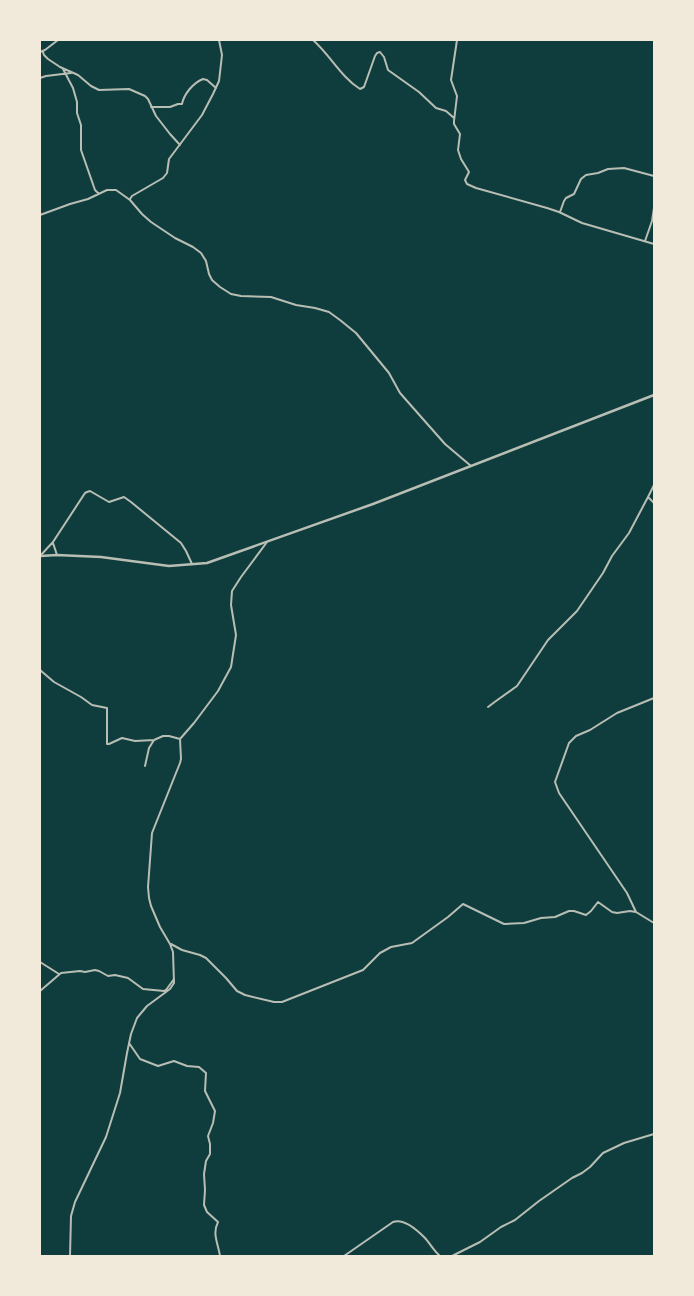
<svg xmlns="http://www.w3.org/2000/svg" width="694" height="1296" font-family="Ubuntu,sans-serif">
<rect width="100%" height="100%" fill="#0f3d3e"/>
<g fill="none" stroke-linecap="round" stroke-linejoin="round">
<path stroke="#b8beb3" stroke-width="2" d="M 313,40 C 330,55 341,77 360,89 L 364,87 L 375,56 L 377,53 L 380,52 L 384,57 L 388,70 L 419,92 L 436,108 L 446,111 L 454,118
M 457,40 L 451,80 L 457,96 L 454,121 L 454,124 L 460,134 L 458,150 L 461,159 L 469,172 L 465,180 L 467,184 L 476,188 L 547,208 L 559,212 L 582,223 L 654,244
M 40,52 L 45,50 L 58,40
M 43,52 L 44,55 L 48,59 L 60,67 L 78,75 L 91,86 L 99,90 L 129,89 L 145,96 L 148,99 L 156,116 L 170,134 L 180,145
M 63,69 L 73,88 L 77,102 L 77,113 L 81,125 L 81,150 L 95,190 L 99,194
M 40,78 L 46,76 L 71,73
M 151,107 L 170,107 L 178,104 L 182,104 C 184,94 193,83 203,79 L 207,80 L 216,88
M 130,199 L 132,196 L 163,178 L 167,173 L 169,159 L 202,115 L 213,94 L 219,81 L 222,55 L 219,40
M 560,212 L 564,201 L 566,198 L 574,194 L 581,179 L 586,175 L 598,173 L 608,169 L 624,168 L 654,176
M 40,215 L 70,204 L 88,199 L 107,190 L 116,190 L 130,200 L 142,214 L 151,222 L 175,238 L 193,247 L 201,253 L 206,261 L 209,274 L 212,280 L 220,287 L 231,294 L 241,296 L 271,297 L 296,305 L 315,308 L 329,312 L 340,320 L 356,333 L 389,373 L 400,393 L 445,444 L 471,466
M 645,241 L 652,221 L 654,208
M 654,485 L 648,497 L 654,503
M 53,543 L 57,555
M 40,556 L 53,542 L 85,493 L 87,492 L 90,491 L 109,502 L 124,497 L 131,502 L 181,543 L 186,551 L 192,564
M 40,670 L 54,682 L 81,697 L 92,705 L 107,708 L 107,744 L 109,744 L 122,738 L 135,741 L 154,740 L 163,736 L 169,736 L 180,739
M 488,707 L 496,701 L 517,686 L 548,640 L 577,611 L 603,573 L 612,556 L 629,533 L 648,497
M 145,766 L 149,748 L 154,740
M 636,912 L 627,893 L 559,793 L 555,782 L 569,743 L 576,736 L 590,730 L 617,713 L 654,698
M 171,944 L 182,950 L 200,955 L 206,958 L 226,978 L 237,991 L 245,995 L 274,1002 L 282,1002 L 363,970 L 380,953 L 391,947 L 412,943 L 448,917 L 463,904 L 504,924 L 524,923 L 541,918 L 555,917 L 569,911 L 574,911 L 586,915 L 591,911 L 598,902 L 612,912 L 617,913 L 630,911 L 636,912 L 654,923
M 40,962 L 59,974
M 40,991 L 61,973 L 80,971 L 85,972 L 95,970 L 99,971 L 108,976 L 115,975 L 128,978 L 143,989 L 164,991 L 166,990 L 174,979
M 129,1043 L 140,1059 L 158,1066 L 174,1061 L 187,1066 L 199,1067 L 206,1073 L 205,1091 L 215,1111 L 213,1123 L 208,1136 L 210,1144 L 210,1154 L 206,1161 L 204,1174 L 205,1190 L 204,1205 L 207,1212 L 218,1222 C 212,1234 218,1243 220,1256
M 70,1256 L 71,1216 L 75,1202 L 106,1137 L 120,1093 L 127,1053 L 131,1034 L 137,1018 L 147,1006 L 170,989 L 174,983 L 173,952 L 170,944 L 160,927 L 151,906 L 149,898 L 148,887 L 152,833 L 180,763 L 181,759 L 180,739 L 194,723 L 218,691 L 231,667 L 236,635 L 231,605 L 232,591 L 241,577 L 267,542
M 344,1256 L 393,1222 C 404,1218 417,1230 424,1237 C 430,1243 433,1250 440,1256
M 416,1256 L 430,1256
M 452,1256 L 480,1242 L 501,1227 L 515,1220 L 539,1201 L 572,1178 L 582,1173 L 590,1167 L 603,1153 L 624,1143 L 654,1134"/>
<path stroke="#b8beb3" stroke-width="2.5" d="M 40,556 L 57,555 L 101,557 L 169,566 L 207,563 L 373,504 L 654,395"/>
</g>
<rect width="694" height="1296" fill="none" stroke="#f1e9da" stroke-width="82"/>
</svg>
